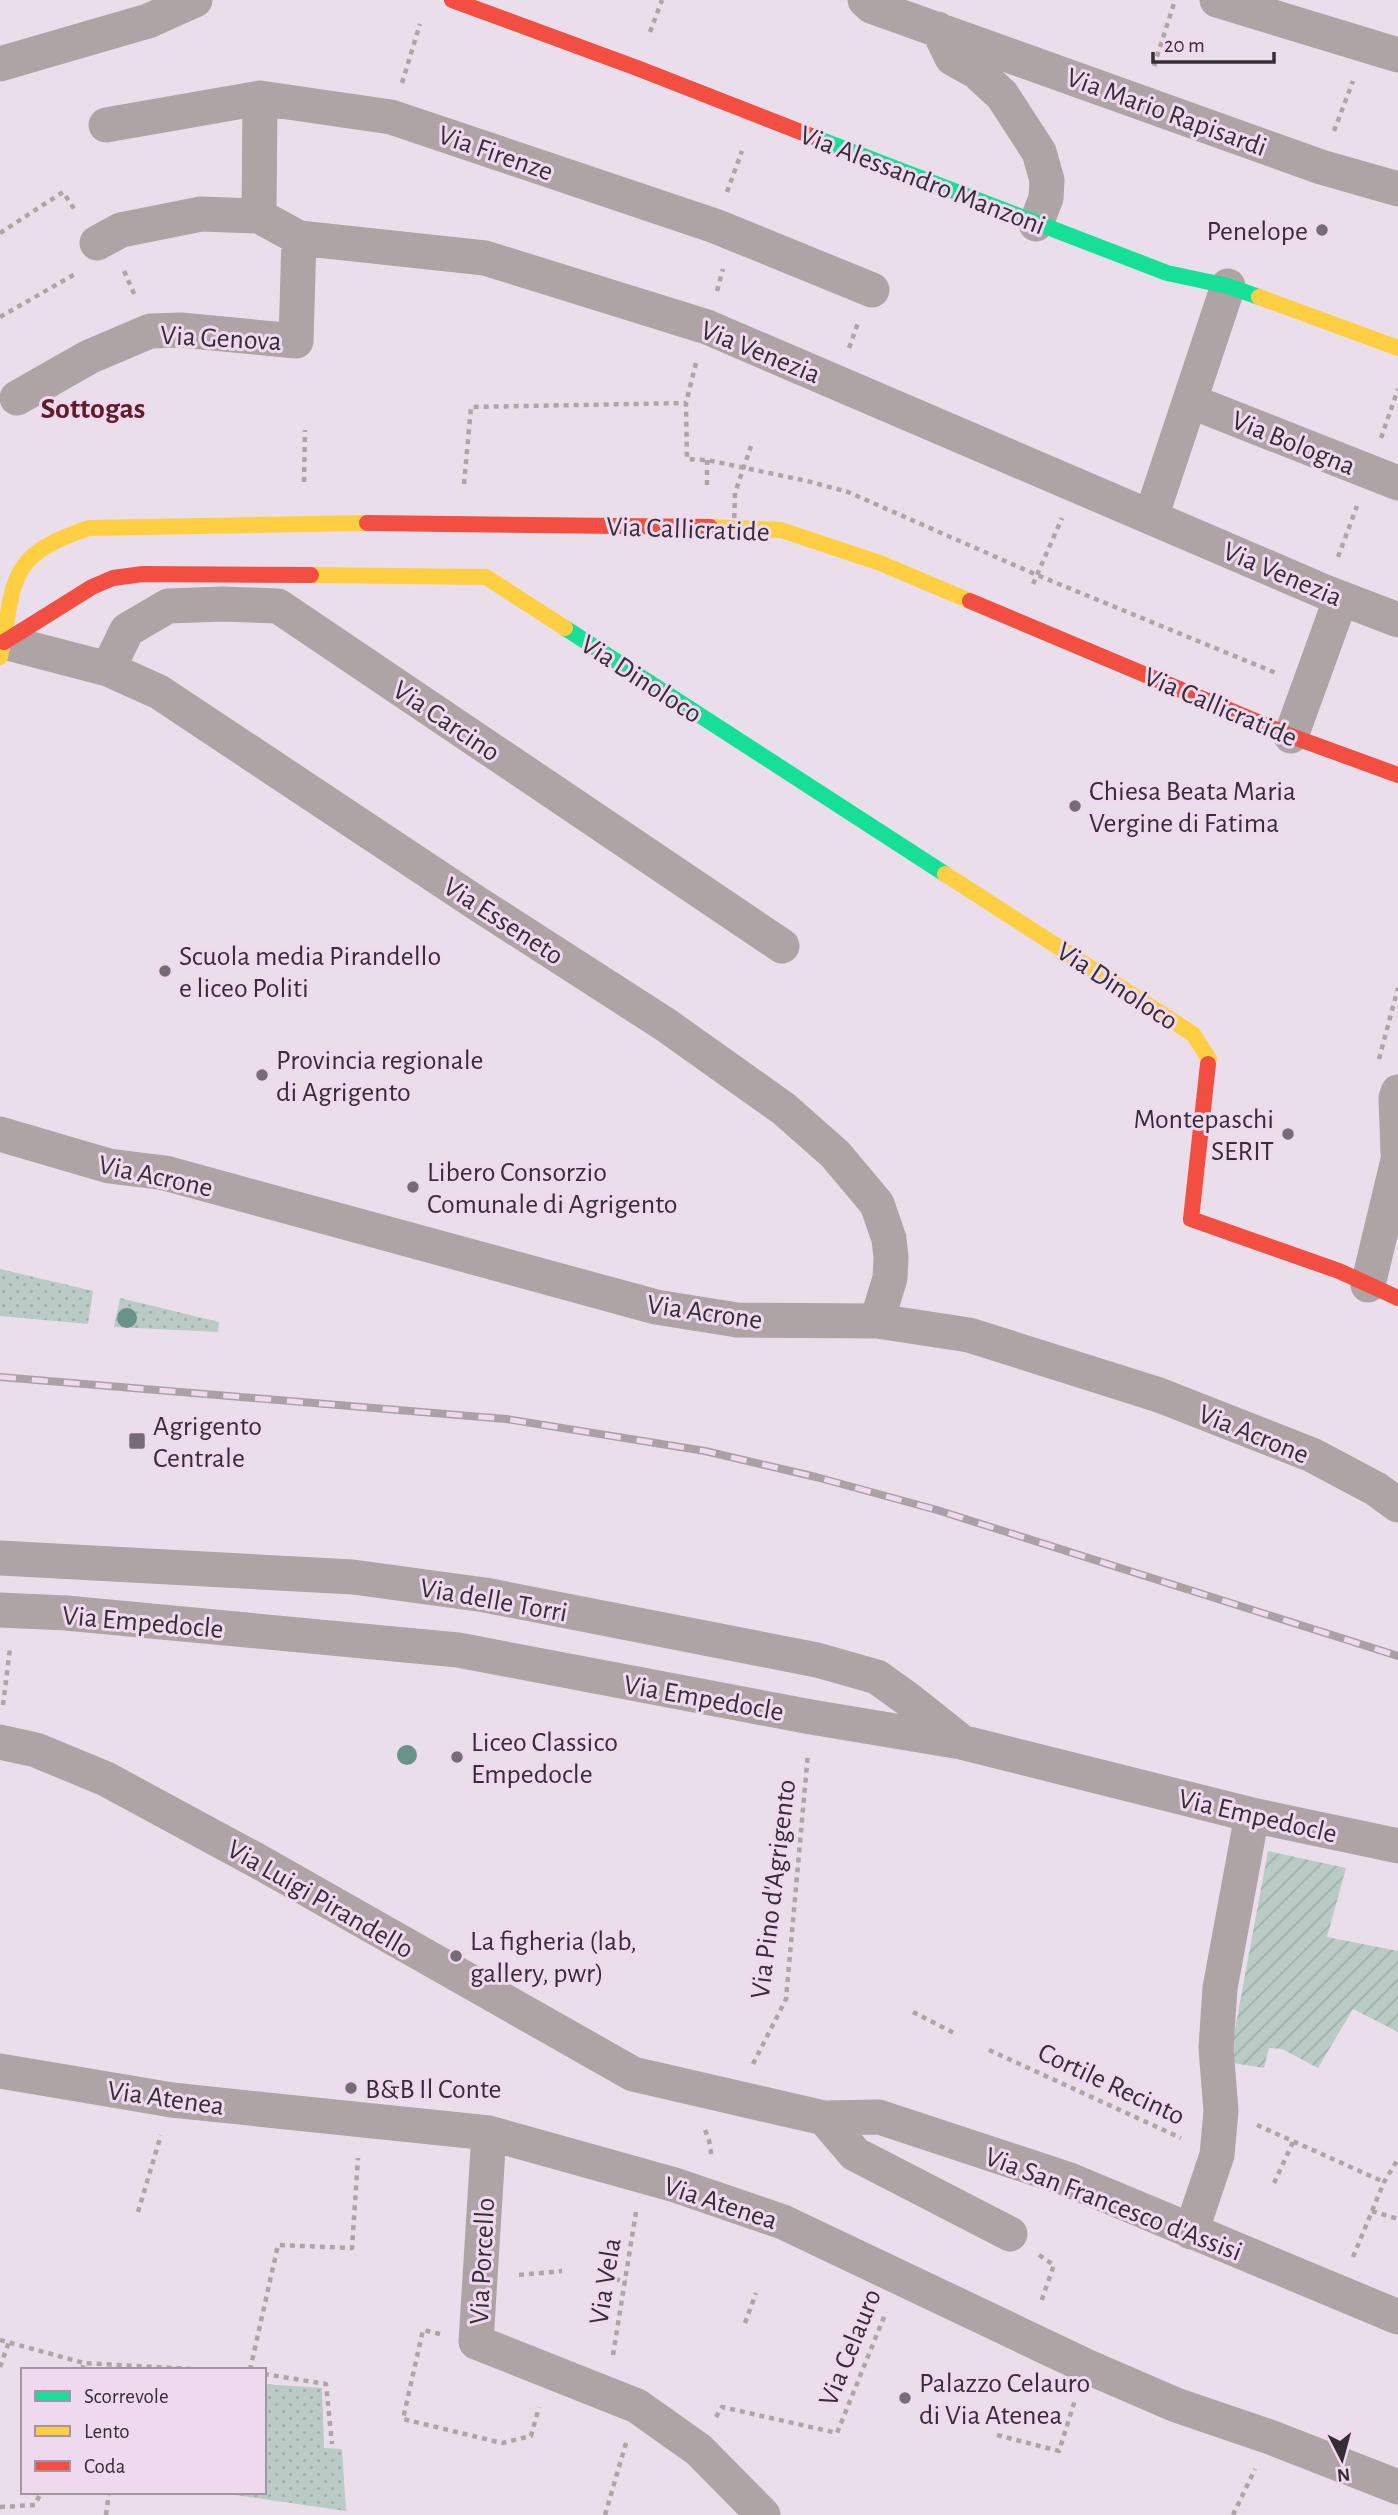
<svg xmlns="http://www.w3.org/2000/svg" width="1398" height="2515" font-family="'Alegreya Sans',sans-serif">
<defs>
<pattern id="grass-dots" width="8" height="8" patternUnits="userSpaceOnUse" patternTransform="scale(1.75)"><rect width="8" height="8" fill="#bacbc6"/><path d="M2 2h.1M6 6h.1" fill="none" stroke="#a0afab" stroke-width="1.8" stroke-linecap="round"/></pattern>
<pattern id="garden-furrows" width="10" height="10" patternUnits="userSpaceOnUse" patternTransform="scale(1.75)"><rect width="10" height="10" fill="#bacbc6"/><path d="M-1 1l2-2M0 10L10 0M9 11l2-2" fill="none" stroke="#a0afab"/></pattern>
</defs>
<rect width="100%" height="100%" fill="#eadeea"/>
<path fill="url(#grass-dots)" d="M 0,1269 L 93,1291 L 88,1324 L 0,1316 Z
M 120,1298 L 219,1322 L 218,1332 L 114,1327 Z
M 264,2384 L 322,2388 L 324,2448 L 342,2449 L 346,2511 L 214,2492 L 264,2492 Z"/>
<path fill="url(#garden-furrows)" d="M 1268,1851 L 1346,1868 L 1327,1937 L 1398,1951 L 1398,2032 L 1353,2009 L 1318,2068 L 1282,2049 L 1269,2048 L 1264,2068 L 1233,2063 L 1233,2040 Z"/>
<g fill="none" stroke-linecap="round" stroke-linejoin="round">
<path stroke="#aea5a9" stroke-width="4.5" stroke-dasharray="5 5" stroke-linecap="butt" d="M 650,32 L 662,0
M 1154,66 L 1175,0
M 402,83 L 420,24
M 1334,131 L 1353,81
M 727,192 L 742,151
M 0,233 L 63,192 L 76,212
M 124,271 L 136,298
M 717,291 L 723,269
M 0,317 L 75,274
M 849,348 L 858,323
M 696,363 L 686,403 L 687,459 L 707,460 L 807,481 L 848,492 L 1037,575 L 1276,673
M 1381,438 L 1398,389
M 707,460 L 707,487
M 304,482 L 305,430
M 464,484 L 471,407 L 686,403
M 1338,557 L 1357,506
M 1033,584 L 1062,518
M 1379,1059 L 1398,988
M 3,1705 L 10,1648
M 913,2012 L 956,2034
M 989,2050 L 1181,2138
M 753,2064 L 786,1999 L 808,1753
M 1257,2125 L 1384,2182
M 705,2130 L 709,2140 L 712,2159
M 1274,2183 L 1294,2140
M 1372,2211 L 1398,2219
M 138,2212 L 161,2135
M 1039,2255 L 1054,2265 L 1041,2302
M 1353,2257 L 1384,2182 L 1398,2159
M 519,2275 L 562,2271
M 615,2279 L 626,2282
M 745,2323 L 756,2293
M 440,2334 L 423,2330 L 403,2419 L 502,2443 L 531,2436 L 539,2407
M 0,2340 L 84,2363
M 613,2355 L 636,2212
M 0,2367 L 9,2342
M 82,2370 L 84,2363 L 208,2370
M 250,2370 L 278,2245 L 352,2248 L 358,2158
M 264,2374 L 326,2384 L 332,2444
M 716,2417 L 722,2407 L 837,2433 L 886,2312
M 997,2435 L 1059,2451 L 1075,2400
M 0,2507 L 35,2505 L 41,2492
M 106,2515 L 109,2492
M 605,2515 L 626,2443
M 1233,2515 L 1255,2469"/>
<path stroke="#aea4a5" stroke-width="35" d="M 865,0 L 871,6 L 1321,167 L 1398,189
M 1217,0 L 1398,55
M 938,29 L 952,58 L 977,72 L 1002,95 L 1039,152 L 1047,180 L 1046,198 L 1036,224
M 0,64 L 148,21 L 195,0
M 106,125 L 260,98 L 391,117 L 715,226 L 872,290
M 259,216 L 260,98
M 97,243 L 121,230 L 201,214 L 259,216 L 299,238 L 485,258 L 707,327 L 1325,592 L 1398,620
M 17,398 L 89,357 L 150,331 L 181,330 L 296,341 L 299,238
M 1190,401 L 1398,483
M 1151,517 L 1228,286
M 4,642 L 108,669 L 159,692 L 478,904 L 666,1025 L 784,1109 L 835,1154 L 877,1204 L 889,1239 L 891,1257 L 890,1278 L 877,1321
M 108,669 L 127,630 L 168,606 L 223,604 L 278,606 L 782,946
M 1291,736 L 1341,598
M 1398,1092 L 1396,1098 L 1398,1153
M 0,1134 L 109,1166 L 165,1173 L 656,1307 L 737,1320 L 877,1321 L 969,1335 L 1159,1395 L 1312,1455 L 1376,1489 L 1398,1505
M 1368,1285 L 1398,1160
M 0,1558 L 353,1577 L 485,1595 L 817,1660 L 877,1677 L 909,1700 L 958,1739
M 0,1610 L 66,1613 L 458,1650 L 811,1717 L 961,1742 L 1252,1815 L 1398,1846
M 0,1742 L 36,1750 L 106,1779 L 254,1859 L 633,2074 L 824,2118 L 879,2117 L 1067,2179 L 1398,2317
M 0,2071 L 172,2100 L 489,2133 L 675,2185 L 783,2222 L 1088,2367 L 1176,2405 L 1270,2437 L 1398,2487
M 824,2118 L 855,2154 L 1010,2234
M 489,2133 L 476,2342 L 637,2406 L 699,2450 L 763,2515
M 1191,2232 L 1217,2155 L 1221,2111 L 1216,2048 L 1220,1988 L 1252,1815"/>
<path stroke="#16e098" stroke-width="16" d="M 811,136 L 1167,273 L 1228,286 L 1259,297
M 565,628 L 945,874"/>
<path stroke="#ffcf43" stroke-width="16" d="M 1259,297 L 1398,348
M 710,527 L 781,530 L 880,563 L 970,601
M 311,575 L 486,577 L 565,628
M 0,657 C 16,579 5,556 89,528 L 367,523
M 945,874 L 1193,1034 L 1209,1059 L 1208,1064"/>
<path stroke="#f24e42" stroke-width="16" d="M 452,0 L 637,68 L 811,136
M 367,523 L 710,527
M 970,601 L 1291,736 L 1398,775
M 4,642 L 92,587 L 113,578 L 143,574 L 311,575
M 1208,1064 L 1191,1219 L 1339,1271 L 1398,1298"/>
<defs>
<path id="rail" d="M 0,1377 L 506,1419 L 705,1451 L 816,1477 L 937,1510 L 1398,1656"/>
</defs>
<use href="#rail" stroke="#a9a1a5" stroke-width="8"/>
<use href="#rail" stroke="#efd9ee" stroke-width="5" stroke-dasharray="16" stroke-linecap="butt"/>
<path stroke="#aea5a9" stroke-width="4.5" stroke-dasharray="5 5" stroke-linecap="butt" d="M 734,528 L 735,493 L 751,446"/>
</g>
<g fill="#699289">
<circle cx="127" cy="1318" r="10"/>
<circle cx="407" cy="1755" r="10"/>
</g>
<g fill="#756c75" stroke="#efd9ee" stroke-width="2.5">
<circle cx="1322" cy="230" r="7"/>
<circle cx="1075" cy="806" r="7"/>
<circle cx="165" cy="971" r="7"/>
<circle cx="262" cy="1075" r="7"/>
<circle cx="1288" cy="1134" r="7"/>
<circle cx="413" cy="1187" r="7"/>
<rect x="128" y="1432" width="18" height="18" rx="3.5"/>
<circle cx="457" cy="1757" r="7"/>
<circle cx="456" cy="1956" r="7"/>
<circle cx="351" cy="2088" r="7"/>
<circle cx="905" cy="2398" r="7"/>
</g>
<g text-anchor="middle" stroke-width="6" stroke-linejoin="round" paint-order="stroke">
<g font-size="28" fill="#362e36" stroke="#efd9ee">
<text transform="translate(1167 111) rotate(20)" y="10">Via Mario Rapisardi</text>
<text transform="translate(496 152) rotate(19)" y="10">Via Firenze</text>
<text transform="translate(923 179) rotate(21)" y="10">Via Alessandro Manzoni</text>
<text transform="translate(221 337) rotate(3)" y="10">Via Genova</text>
<text transform="translate(761 351) rotate(22)" y="10">Via Venezia</text>
<text transform="translate(1294 442) rotate(22)" y="10">Via Bologna</text>
<text transform="translate(688 528) rotate(2)" y="10">Via Callicratide</text>
<text transform="translate(1283 573) rotate(23)" y="10">Via Venezia</text>
<text transform="translate(642 678) rotate(33)" y="10">Via Dinoloco</text>
<text transform="translate(1221 706) rotate(23)" y="10">Via Callicratide</text>
<text transform="translate(447 720) rotate(34)" y="10">Via Carcino</text>
<text transform="translate(504 920) rotate(33)" y="10">Via Esseneto</text>
<text transform="translate(1118 985) rotate(33)" y="10">Via Dinoloco</text>
<text transform="translate(156 1175) rotate(12)" y="10">Via Acrone</text>
<text transform="translate(705 1311) rotate(8)" y="10">Via Acrone</text>
<text transform="translate(1254 1433) rotate(22)" y="10">Via Acrone</text>
<text transform="translate(494 1599) rotate(10)" y="10">Via delle Torri</text>
<text transform="translate(143 1621) rotate(5)" y="10">Via Empedocle</text>
<text transform="translate(704 1697) rotate(10)" y="10">Via Empedocle</text>
<text transform="translate(1258 1815) rotate(13)" y="10">Via Empedocle</text>
<text transform="translate(772 1889) rotate(-83)" y="10">Via Pino d'Agrigento</text>
<text transform="translate(321 1898) rotate(30)" y="10">Via Luigi Pirandello</text>
<text transform="translate(1112 2083) rotate(25)" y="10">Cortile Recinto</text>
<text transform="translate(166 2097) rotate(8)" y="10">Via Atenea</text>
<text transform="translate(721 2202) rotate(18)" y="10">Via Atenea</text>
<text transform="translate(1114 2203) rotate(21)" y="10">Via San Francesco d'Assisi</text>
<text transform="translate(481 2261) rotate(-87)" y="10">Via Porcello</text>
<text transform="translate(604 2281) rotate(-81)" y="10">Via Vela</text>
<text transform="translate(849 2347) rotate(-68)" y="10">Via Celauro</text>
</g>
<g font-size="28" fill="#362e36" stroke="#efd9ee" text-anchor="start">
<text x="1308" y="240" text-anchor="end">Penelope</text>
<text x="1089" y="800">Chiesa Beata Maria<tspan x="1089" dy="32">Vergine di Fatima</tspan></text>
<text x="179" y="965">Scuola media Pirandello<tspan x="179" dy="32">e liceo Politi</tspan></text>
<text x="276" y="1069">Provincia regionale<tspan x="276" dy="32">di Agrigento</tspan></text>
<text x="1274" y="1128" text-anchor="end">Montepaschi<tspan x="1274" dy="32">SERIT</tspan></text>
<text x="427" y="1181">Libero Consorzio<tspan x="427" dy="32">Comunale di Agrigento</tspan></text>
<text x="153" y="1435">Agrigento<tspan x="153" dy="32">Centrale</tspan></text>
<text x="471" y="1751">Liceo Classico<tspan x="471" dy="32">Empedocle</tspan></text>
<text x="470" y="1950">La figheria (lab,<tspan x="470" dy="32">gallery, pwr)</tspan></text>
<text x="365" y="2098">B&amp;B Il Conte</text>
<text x="919" y="2392">Palazzo Celauro<tspan x="919" dy="32">di Via Atenea</tspan></text>
</g>
<g font-size="30" font-weight="bold" fill="#611c2b" stroke="#efd9ee">
<text x="93" y="418">Sottogas</text>
</g>
</g>
<rect x="21" y="2368" width="245" height="126" fill="#efd9ee" stroke="#a595a4" stroke-width="2"/>
<rect x="35" y="2391" width="35" height="10" fill="#16e098" stroke="#a595a4" stroke-width="2"/>
<text x="84" y="2403" font-size="21" fill="#362e36">Scorrevole</text>
<rect x="35" y="2426" width="35" height="10" fill="#ffcf43" stroke="#a595a4" stroke-width="2"/>
<text x="84" y="2438" font-size="21" fill="#362e36">Lento</text>
<rect x="35" y="2461" width="35" height="10" fill="#f24e42" stroke="#a595a4" stroke-width="2"/>
<text x="84" y="2473" font-size="21" fill="#362e36">Coda</text>
<g transform="translate(1342 2459) rotate(174)" stroke="#efd9ee" stroke-width="5" paint-order="stroke">
<path d="M0-5L12 26L0 18L-12 26Z" fill="#362e36"/>
<text y="-10" font-size="19" font-weight="bold" text-anchor="middle" fill="#362e36">N</text>
</g>
<path d="M1153 52v10h121v-10" fill="none" stroke="#362e36" stroke-width="3.5"/>
<text x="1164" y="52" font-size="21" fill="#362e36" stroke="#efd9ee" stroke-width="5" paint-order="stroke">20 m</text>
</svg>
